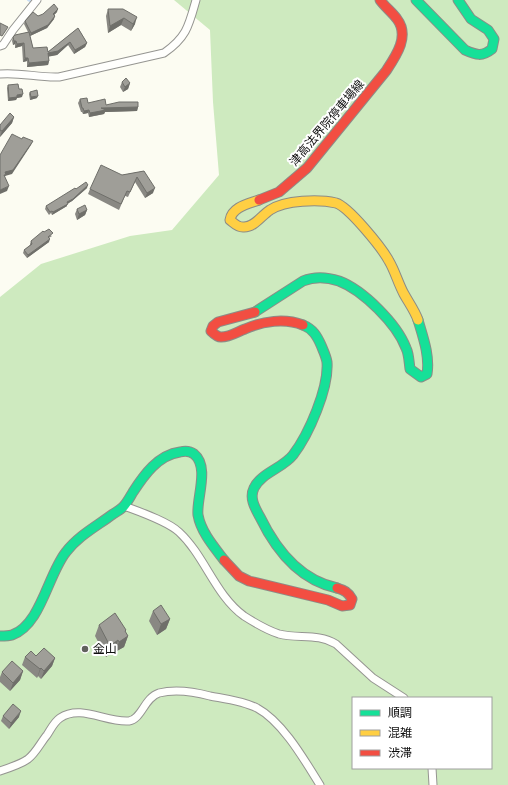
<svg xmlns="http://www.w3.org/2000/svg" width="508" height="785" font-family="'Playfair Display','Noto Sans JP',serif">
<rect width="100%" height="100%" fill="#fcfcf2"/>
<path fill="#ceeabf" fill-rule="evenodd" d="M 174,0 L 508,0 L 508,785 L 0,785 L 0,297 L 41,264 L 130,236 L 172,230 L 219,175 L 213,102 L 210,30 ZM 353,698 L 491,698 L 491,768 L 353,768 Z"/>
<g fill="none" stroke-linecap="round" stroke-linejoin="round">
<path stroke="#c8def6" stroke-width="2" d="M 28,0 L 30,1"/>
<defs>
<path id="street" d="M 0,46 L 3,45 L 13,30 L 37,0
M 0,74 C 20,72 39,78 59,77 L 164,53 C 187,37 189,25 196,0
M 124,506 C 140,512 167,521 179,532 C 205,556 215,595 244,616 C 255,623 267,630 279,634 C 298,639 318,633 336,644 L 373,678 L 404,698
M 432,768 L 433,785
M 0,771 C 9,768 21,764 28,759 C 36,753 41,742 47,735 C 51,729 54,722 60,718 C 81,704 106,723 129,721 C 142,719 144,698 159,693 C 175,689 195,692 210,696 C 226,699 243,701 257,708 C 283,722 305,761 320,785"/>
<path id="fast" d="M 416,0 L 465,50 C 476,55 482,57 492,49 L 494,39 L 488,30 L 471,19 L 458,0
M 255,312 L 303,281 C 315,276 327,277 339,281 C 363,290 397,324 406,348 C 409,354 409,362 410,369 L 421,377 L 427,374 C 430,356 423,337 418,320
M 303,325 C 313,329 317,336 321,345 C 323,350 326,356 327,362 C 329,388 309,434 293,455 C 283,468 261,473 254,488 C 249,498 255,508 260,517 C 276,550 299,580 337,588
M 0,636 C 4,636 9,636 12,635 C 41,625 48,574 66,552 C 78,536 97,526 113,514 C 116,512 120,510 123,507 C 127,503 130,497 133,492 C 144,475 158,455 180,452 C 184,451 190,451 194,454 C 210,467 196,499 198,515 C 201,532 214,547 224,560"/>
<path id="slow" d="M 259,200 C 248,204 232,207 230,220 C 234,223 237,227 243,227 C 254,228 262,215 270,210 C 285,200 319,199 336,203 C 349,207 382,248 389,261 C 395,271 398,283 404,294 C 409,303 415,311 418,320"/>
<path id="jam" d="M 259,200 L 279,192 L 307,168 L 386,71 C 396,56 410,36 397,19 C 392,12 385,7 380,0
M 255,312 L 218,322 L 213,326 L 211,331 C 214,334 217,337 221,337 C 230,337 237,332 245,329 C 263,321 285,318 303,325
M 224,560 L 239,576 L 249,581 L 328,600 L 342,606 L 350,605 L 352,599 C 348,592 344,590 337,588"/>
</defs>
<use href="#street" stroke="#959591" stroke-width="9"/>
<use href="#fast" stroke="#8c8c87" stroke-width="11"/>
<use href="#slow" stroke="#8c8c87" stroke-width="11"/>
<use href="#jam" stroke="#8c8c87" stroke-width="11"/>
<use href="#street" stroke="#fffffd" stroke-width="7"/>
<use href="#fast" stroke="#16e098" stroke-width="9"/>
<use href="#slow" stroke="#ffcf43" stroke-width="9"/>
<use href="#jam" stroke="#f24e42" stroke-width="9"/>
</g>
<path fill="#898883" d="M 108,9 L 135,24 L 131,31 L 121,25 L 108,33 L 106,16 Z
M 57,12 L 54,15 L 54,19 L 47,28 L 30,36 L 33,48 L 48,52 L 78,28 L 87,43 L 85,47 L 74,54 L 68,45 L 57,55 L 49,56 L 49,61 L 48,65 L 27,67 L 27,61 L 23,62 L 22,46 L 15,48 L 15,44 L 13,45 L 12,41 L 13,37 L 28,32 L 24,24 L 25,21 L 38,16 Z
M 122,82 L 130,83 L 128,89 L 123,92 L 120,87 Z
M 8,85 L 19,89 L 22,97 L 17,98 L 16,100 L 8,101 L 7,88 Z
M 30,92 L 37,98 L 30,100 L 29,94 Z
M 80,99 L 88,103 L 106,105 L 138,107 L 137,111 L 105,112 L 104,114 L 89,117 L 88,113 L 83,114 L 82,112 L 81,112 L 78,103 Z
M 14,117 L 12,123 L 0,137 L 0,125 Z
M 144,171 L 153,193 L 145,198 L 135,182 L 128,197 L 125,196 L 119,210 L 88,194 L 90,189 L 122,175 Z
M 87,188 L 72,201 L 67,204 L 67,206 L 52,215 L 51,213 L 49,215 L 45,209 L 46,206 L 76,189 Z
M 77,209 L 87,210 L 85,215 L 77,220 L 75,214 Z
M 44,232 L 52,236 L 49,238 L 49,242 L 27,258 L 23,253 L 24,250 L 30,245 L 30,244 L 31,241 Z
M 153,611 L 170,619 L 166,629 L 157,635 L 149,621 Z
M 99,625 L 125,632 L 128,636 L 124,647 L 115,652 L 114,651 L 106,657 L 95,636 Z
M 36,656 L 55,658 L 52,666 L 41,679 L 38,676 L 37,678 L 22,665 L 25,657 Z
M 23,671 L 20,680 L 10,691 L 0,682 L 0,677 L 2,672 Z
M 3,716 L 19,717 L 9,729 L 1,721 Z"/>
<path fill="#6f6f6a" d="M 58,9 L 57,12 L 52,17 L 53,14 Z
M 55,16 L 54,19 L 47,28 L 30,36 L 31,33 Z
M 137,17 L 135,24 L 131,31 L 133,24 Z
M 124,18 L 121,25 L 108,33 L 110,26 Z
M 14,41 L 16,41 L 15,44 L 13,45 Z
M 70,42 L 68,45 L 57,55 L 47,57 L 48,53 Z
M 24,43 L 22,46 L 15,48 L 17,44 Z
M 87,43 L 85,47 L 74,54 L 75,50 Z
M 25,58 L 28,58 L 27,61 L 23,62 Z
M 49,61 L 48,65 L 27,67 L 29,63 Z
M 130,83 L 128,89 L 123,92 L 125,87 Z
M 23,94 L 22,97 L 17,98 L 16,100 L 8,101 L 9,98 L 17,95 Z
M 38,96 L 37,98 L 30,100 L 31,97 Z
M 138,107 L 137,111 L 105,112 L 104,114 L 89,117 L 90,113 L 101,108 Z
M 89,110 L 88,113 L 83,114 L 84,111 Z
M 14,117 L 12,123 L 0,137 L 2,131 Z
M 33,141 L 31,145 L 12,174 L 5,176 L 4,179 L 2,180 L 5,172 Z
M 88,185 L 87,188 L 72,201 L 67,204 L 67,206 L 52,215 L 53,212 L 67,202 Z
M 9,186 L 7,191 L 0,194 L 0,190 Z
M 155,188 L 153,193 L 145,198 L 147,193 Z
M 87,210 L 85,215 L 77,220 L 79,214 Z
M 50,239 L 49,242 L 27,258 L 28,255 Z
M 170,619 L 166,629 L 157,635 L 161,624 Z
M 126,630 L 123,639 L 128,636 L 124,647 L 115,652 L 119,642 L 125,631 Z
M 118,640 L 114,651 L 106,657 L 110,646 Z
M 55,658 L 52,666 L 41,679 L 44,671 Z
M 41,668 L 38,676 L 37,678 L 40,669 Z
M 23,671 L 20,680 L 10,691 L 13,683 Z
M 21,711 L 19,717 L 9,729 L 11,723 Z"/>
<path fill="#9f9e98" stroke="#6f6f6a" d="M 54,4 L 58,9 L 53,14 L 55,16 L 48,25 L 31,33 L 25,21 L 33,12 L 38,16 L 43,14 Z
M 108,9 L 123,9 L 137,17 L 133,24 L 124,18 L 110,26 Z
M 0,23 L 8,27 L 2,36 L 0,35 Z
M 78,28 L 87,43 L 75,50 L 70,42 L 58,51 L 48,53 L 49,61 L 29,63 L 28,58 L 25,58 L 24,43 L 17,44 L 16,41 L 14,41 L 13,37 L 15,35 L 29,32 L 33,48 L 47,47 L 48,52 Z
M 126,78 L 130,83 L 125,87 L 122,82 Z
M 18,84 L 19,89 L 22,89 L 23,94 L 17,95 L 17,97 L 9,98 L 8,85 Z
M 37,90 L 38,96 L 31,97 L 30,92 Z
M 87,98 L 88,103 L 105,99 L 106,105 L 119,102 L 138,102 L 138,107 L 101,108 L 106,110 L 90,113 L 89,110 L 84,111 L 83,108 L 82,108 L 80,99 Z
M 10,113 L 14,117 L 2,131 L 0,130 L 0,125 Z
M 12,134 L 22,139 L 23,137 L 33,141 L 13,170 L 5,172 L 6,175 L 4,175 L 9,186 L 0,190 L 0,155 Z
M 101,165 L 122,175 L 144,171 L 155,188 L 147,193 L 137,177 L 130,192 L 127,191 L 121,204 L 90,189 Z
M 86,182 L 88,185 L 73,199 L 67,202 L 68,204 L 53,212 L 52,211 L 50,212 L 46,206 L 75,188 L 76,189 Z
M 85,205 L 87,210 L 79,214 L 77,209 Z
M 49,229 L 53,233 L 48,237 L 50,239 L 28,255 L 24,250 L 32,244 L 31,241 L 43,231 L 44,232 Z
M 161,605 L 170,619 L 161,624 L 153,611 Z
M 115,613 L 126,630 L 125,631 L 128,636 L 119,642 L 118,640 L 110,646 L 99,625 Z
M 44,648 L 55,658 L 44,671 L 41,668 L 40,669 L 25,657 L 31,651 L 36,656 Z
M 12,661 L 23,671 L 13,683 L 2,672 Z
M 13,704 L 21,711 L 11,723 L 3,716 Z"/>
<circle fill="#61615e" stroke="#fff" stroke-width="1.5" cx="85" cy="649" r="4"/>
<g text-anchor="middle" stroke-width="4" stroke-linejoin="round" paint-order="stroke">
<g font-size="12" fill="#0e0e0e" stroke="#fff">
<text transform="translate(327 123) rotate(-50)" y="4">津高法界院停車場線</text>
</g>
<g font-size="12" fill="#0e0e0e" stroke="#fff" text-anchor="start">
<text x="93" y="653">金山</text>
</g>
</g>
<rect x="352" y="697" width="140" height="72" fill="#ffffff" stroke="#9f9f9f"/>
<rect x="360" y="710" width="20" height="6" fill="#16e098" stroke="#9f9f9f"/>
<text x="388" y="717" font-size="12" fill="#0e0e0e">順調</text>
<rect x="360" y="730" width="20" height="6" fill="#ffcf43" stroke="#9f9f9f"/>
<text x="388" y="737" font-size="12" fill="#0e0e0e">混雑</text>
<rect x="360" y="750" width="20" height="6" fill="#f24e42" stroke="#9f9f9f"/>
<text x="388" y="757" font-size="12" fill="#0e0e0e">渋滞</text>
</svg>
